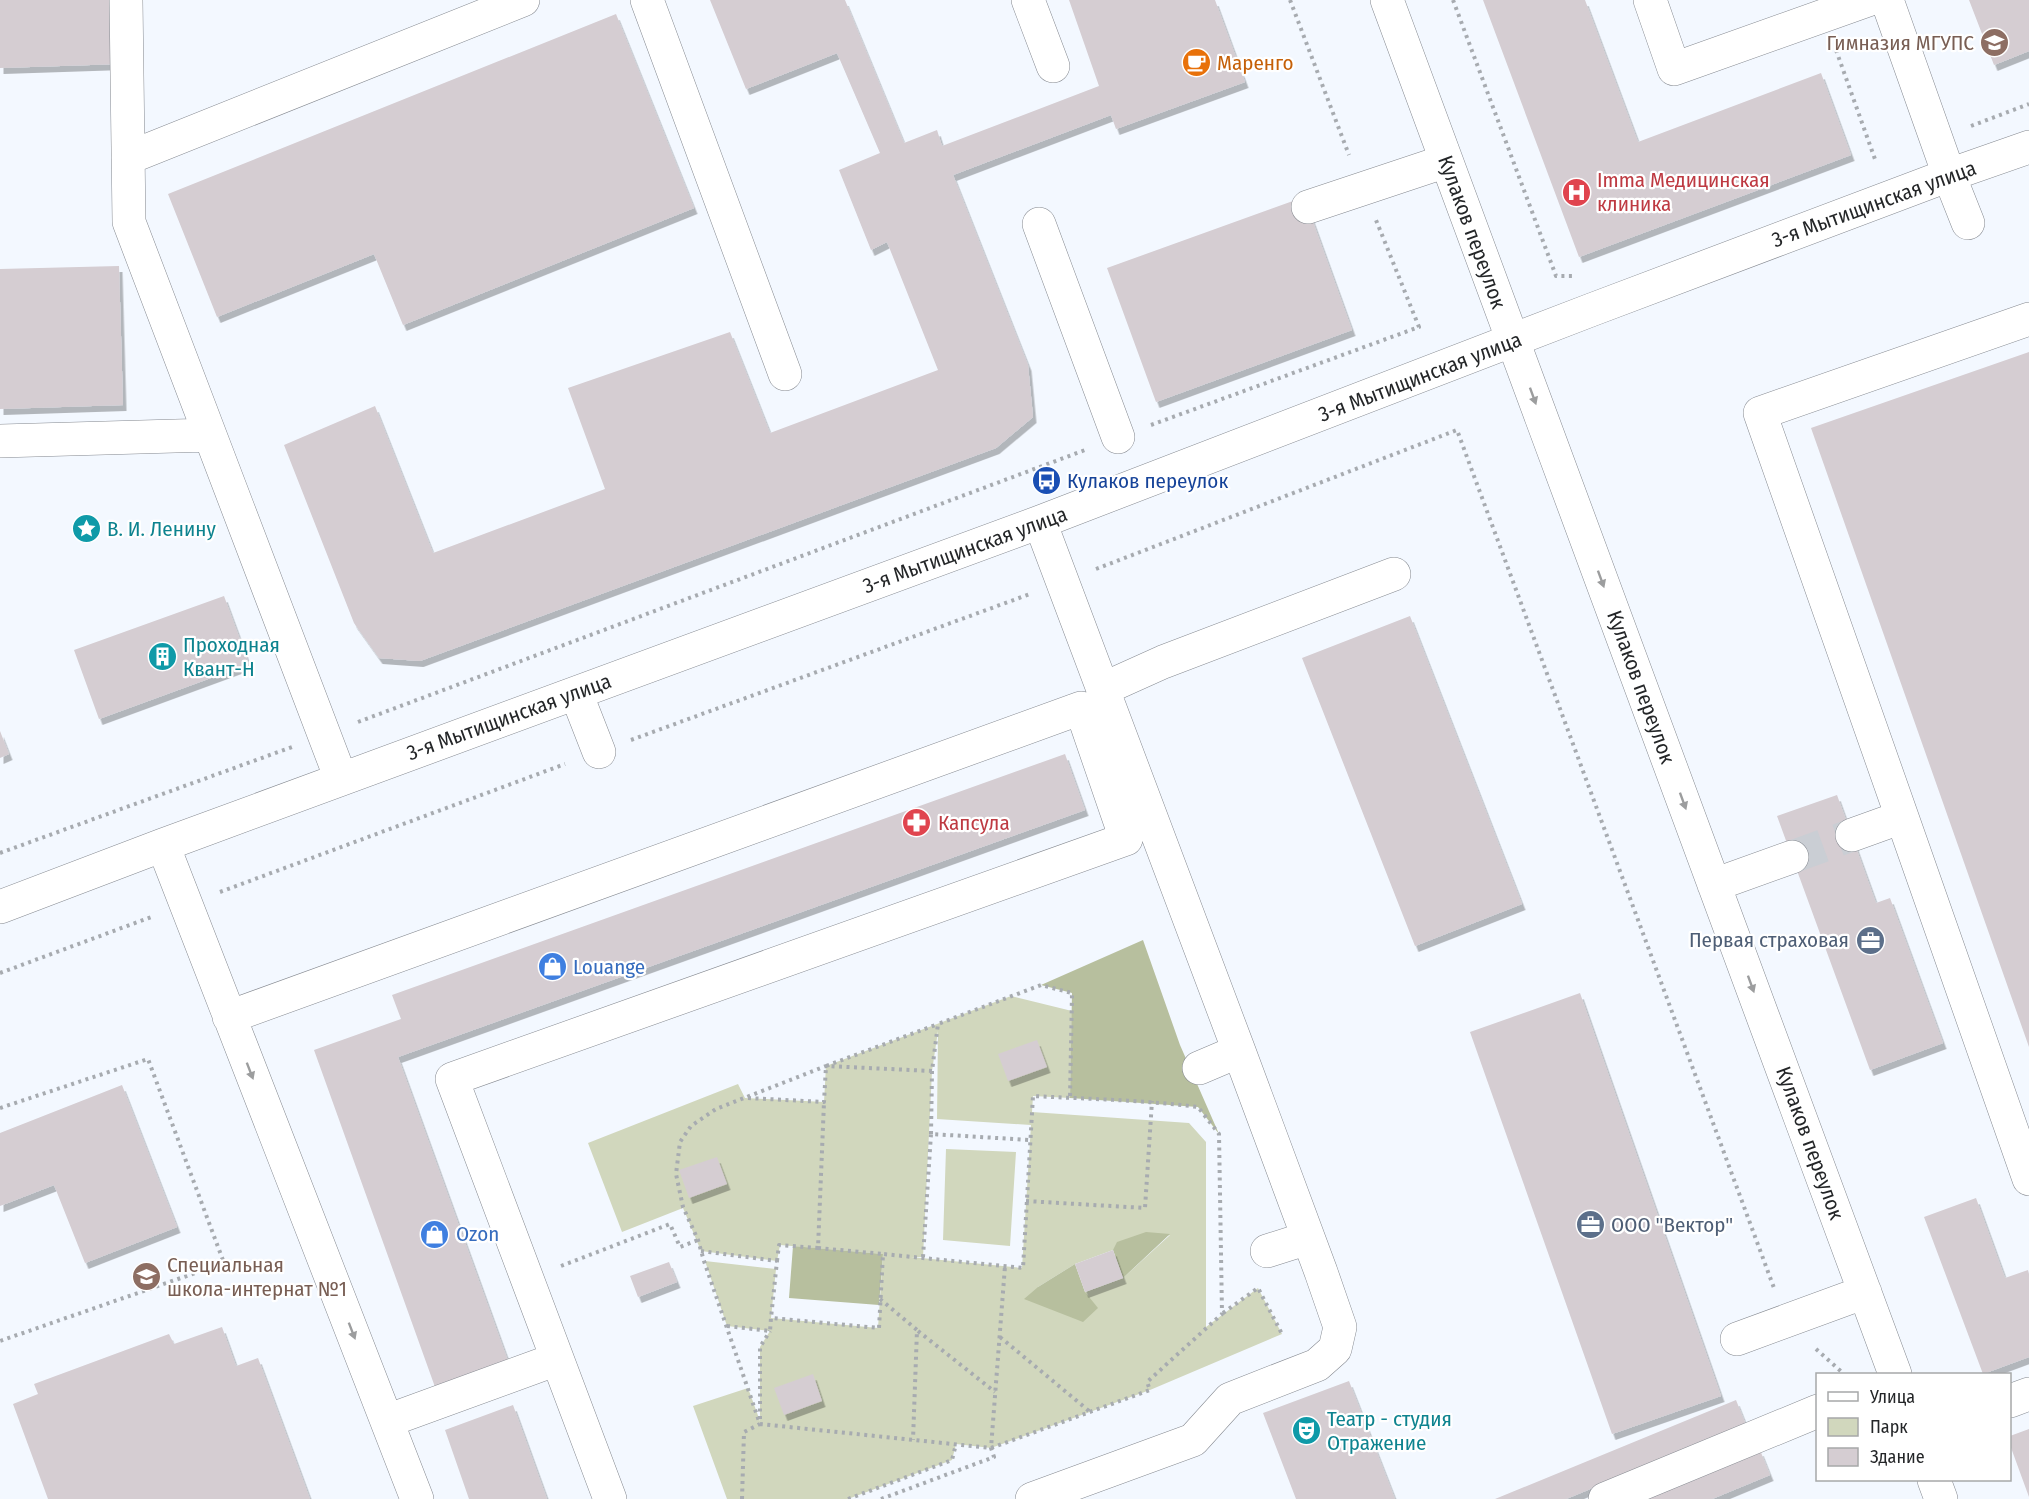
<svg xmlns="http://www.w3.org/2000/svg" width="2029" height="1499" font-family="'Fira Sans Condensed',sans-serif">
<defs>
<filter id="shadow"><feDropShadow dx="3.5" dy="6" stdDeviation="0" flood-color="#0004"/></filter>
</defs>
<rect width="100%" height="100%" fill="#f3f8ff"/>
<path fill="#d1d7bd" fill-rule="evenodd" d="M 1011,996 L 1072,1011 L 1070,1098 L 1033,1096 L 1032,1112 L 1189,1123 L 1206,1142 L 1206,1327 L 1258,1288 L 1282,1334 L 1150,1390 L 991,1448 L 956,1444 L 952,1460 L 848,1499 L 727,1499 L 693,1406 L 748,1388 L 760,1421 L 760,1347 L 770,1331 L 727,1326 L 705,1261 L 776,1269 L 771,1318 L 878,1328 L 883,1254 L 780,1245 L 777,1261 L 701,1251 L 683,1208 L 622,1232 L 588,1143 L 738,1084 L 745,1098 L 824,1102 L 826,1066 ZM 938,1031 L 937,1119 L 1031,1125 L 1022,1268 L 911,1257 L 923,1257 L 932,1071 ZM 1170,1235 L 1123,1278 L 1085,1292 L 1038,1287 L 1075,1264 L 1113,1250 Z
M 946,1149 L 1016,1152 L 1010,1246 L 943,1240 Z"/>
<path fill="#b7bf9e" d="M 1143,940 L 1180,1045 L 1219,1134 L 1198,1107 L 1070,1098 L 1072,993 L 1041,985 Z
M 1146,1232 L 1170,1234 L 1123,1278 L 1113,1250 L 1117,1242 Z
M 793,1246 L 883,1254 L 879,1305 L 789,1298 Z
M 1075,1264 L 1085,1292 L 1098,1308 L 1083,1322 L 1024,1299 L 1038,1287 Z"/>
<path fill="#d5cdd2" filter="url(#shadow)" d="M 0,0 L 118,0 L 120,64 L 0,68 Z
M 710,0 L 845,0 L 904,143 L 937,130 L 942,146 L 1099,86 L 1069,0 L 1215,0 L 1245,82 L 1116,129 L 1111,115 L 953,175 L 1028,365 L 1033,417 L 996,448 L 420,661 L 379,658 L 354,623 L 284,445 L 375,406 L 433,553 L 605,489 L 568,388 L 730,332 L 770,433 L 938,370 L 887,242 L 871,250 L 839,170 L 880,153 L 837,53 L 746,89 Z
M 1483,0 L 1585,0 L 1638,142 L 1821,73 L 1851,155 L 1579,257 Z
M 1969,0 L 2029,0 L 2029,51 L 1994,65 Z
M 616,14 L 694,208 L 403,325 L 374,254 L 217,317 L 168,194 Z
M 1304,197 L 1352,330 L 1156,402 L 1107,268 Z
M 119,266 L 123,405 L 0,409 L 0,269 Z
M 2029,352 L 2029,1047 L 1811,428 Z
M 224,596 L 249,664 L 99,719 L 74,650 Z
M 1410,616 L 1522,904 L 1415,946 L 1302,658 Z
M 0,731 L 9,754 L 0,758 Z
M 1065,754 L 1085,810 L 398,1057 L 508,1361 L 435,1387 L 314,1050 L 401,1019 L 392,995 Z
M 1837,795 L 1876,903 L 1890,898 L 1943,1043 L 1870,1070 L 1777,816 Z
M 1580,993 L 1721,1396 L 1612,1434 L 1470,1032 Z
M 1037,1040 L 1047,1067 L 1008,1081 L 998,1054 Z
M 122,1085 L 177,1227 L 85,1263 L 54,1185 L 0,1206 L 0,1133 Z
M 717,1157 L 727,1184 L 689,1198 L 679,1170 Z
M 1976,1198 L 2005,1278 L 2028,1270 L 2029,1274 L 2029,1357 L 1983,1374 L 1924,1217 Z
M 1113,1250 L 1123,1278 L 1085,1292 L 1075,1264 Z
M 669,1262 L 677,1282 L 638,1297 L 630,1276 Z
M 222,1327 L 236,1366 L 258,1358 L 310,1499 L 48,1499 L 13,1404 L 38,1394 L 34,1384 L 169,1334 L 174,1344 Z
M 813,1374 L 822,1401 L 784,1415 L 774,1388 Z
M 1349,1381 L 1395,1499 L 1296,1499 L 1263,1413 Z
M 1736,1400 L 1746,1425 L 1566,1499 L 1495,1499 Z
M 513,1405 L 547,1499 L 469,1499 L 445,1430 Z
M 2029,1429 L 2029,1497 L 2010,1445 L 2010,1436 Z
M 1760,1450 L 1770,1475 L 1712,1499 L 1640,1499 Z"/>
<g fill="none" stroke-linecap="round" stroke-linejoin="round">
<path stroke="#caced4" stroke-width="33" stroke-dasharray="33 16" stroke-linecap="butt" d="M 1792,857 L 1852,835"/>
<defs>
<path id="minor" d="M 126,0 L 129,222 L 341,779
M 647,0 L 785,374
M 1028,0 L 1053,66
M 1387,0 L 1895,1374
M 1650,0 L 1674,69 L 1868,0
M 1887,0 L 1949,175 L 1968,223
M 128,158 L 523,0
M 1308,207 L 1446,161
M 1039,224 L 1118,437
M 0,441 L 210,435
M 1103,689 L 1163,662 L 1394,574
M 576,693 L 599,752
M 1902,817 L 1760,413 L 2029,319
M 1852,835 L 1902,817 L 2029,1179
M 163,845 L 417,1499
M 1714,885 L 1792,857
M 0,907 L 163,845 L 1040,522 L 1591,310 L 1949,175 L 2029,147
M 229,1017 L 1081,708 L 1126,839 L 452,1079 L 610,1499
M 1199,1068 L 1239,1051
M 1267,1251 L 1308,1238
M 1737,1339 L 1865,1292
M 2010,1401 L 2029,1394
M 387,1421 L 557,1359
M 1934,1480 L 1941,1499
M 1032,1499 L 1193,1440 L 1230,1399 L 1317,1365 L 1335,1349 L 1340,1327 L 1321,1272 L 1239,1051 L 1040,522
M 1605,1499 L 1818,1411"/>
</defs>
<use href="#minor" stroke="#868a91" stroke-width="34"/>
<path stroke="#a7abb0" stroke-width="4" stroke-dasharray="3 4.5" stroke-linecap="butt" d="M 1290,0 L 1349,155
M 1453,0 L 1556,276 L 1574,276
M 1836,50 L 1876,162
M 1971,126 L 2029,104
M 1151,425 L 1419,327 L 1376,220
M 1096,569 L 1457,430 L 1774,1288
M 358,722 L 1085,450
M 631,740 L 1030,594
M 0,853 L 292,747
M 220,892 L 565,764
M 0,973 L 154,916
M 748,1098 L 824,1102 L 826,1066 L 938,1024
M 0,1108 L 148,1059 L 224,1263 L 0,1341
M 931,1134 L 932,1071
M 1026,1201 L 1145,1208 L 1152,1101
M 818,1248 L 883,1254
M 701,1251 L 777,1261 L 771,1318
M 923,1257 L 931,1134 L 1030,1140
M 777,1261 L 779,1245 L 818,1248 L 824,1102
M 561,1266 L 670,1224 L 680,1247 L 698,1240
M 880,1299 L 917,1330 L 913,1440
M 1223,1313 L 1258,1288 L 1282,1334
M 727,1326 L 770,1331 L 771,1318 L 879,1328 L 883,1254 L 1023,1268 L 1033,1096 C 1088,1099 1143,1100 1198,1107 L 1219,1134 L 1222,1314 L 1147,1382 L 1150,1390 L 991,1448 L 760,1424 L 704,1261 L 698,1240 L 683,1207 L 676,1174 L 680,1142 L 691,1126 L 716,1109 L 826,1066 L 932,1071 L 938,1024 L 1041,985 L 1072,993 L 1070,1098
M 918,1331 L 995,1392
M 1000,1337 L 1089,1411
M 1816,1349 L 1844,1374
M 742,1499 L 744,1432 L 760,1424 L 760,1347 L 770,1331
M 848,1499 L 952,1460 L 956,1444
M 881,1499 L 994,1457 L 991,1448 L 1005,1266"/>
<use href="#minor" stroke="#fff" stroke-width="33"/>
</g>
<defs><path id="oneway-solid" d="M-6-.8H1V-3.2L6.5 0L1 3.2V.8H-6Z" transform="scale(1.5)"/></defs>
<g fill="#9c9d9e">
<use href="#oneway-solid" transform="translate(1533 396) rotate(70)"/>
<use href="#oneway-solid" transform="translate(1601 579) rotate(70)"/>
<use href="#oneway-solid" transform="translate(1683 801) rotate(70)"/>
<use href="#oneway-solid" transform="translate(1751 984) rotate(70)"/>
<use href="#oneway-solid" transform="translate(250 1071) rotate(69)"/>
<use href="#oneway-solid" transform="translate(352 1331) rotate(69)"/>
</g>
<defs>
<symbol id="school-disc" viewBox="-11 -11 22 22"><circle r="9.5" fill="#8d6e63" stroke="#fff"/><path d="M0-5L7-2L0 1L-7-2ZM-4 1L0 2.5L4 1V4Q0 6-4 4Z" fill="#fff"/></symbol>
<symbol id="cafe-disc" viewBox="-11 -11 22 22"><circle r="9.5" fill="#e8710a" stroke="#fff"/><path d="M-5.5-4.5H6V0H3Q3 3.5 0 3.5H-2.5Q-5.5 3.5-5.5 0ZM3-3.2v2h1.7v-2ZM-6 4.5H4V6H-6Z" fill="#fff"/></symbol>
<symbol id="hospital-disc" viewBox="-11 -11 22 22"><circle r="9.5" fill="#e0444e" stroke="#fff"/><path d="M-5-5h3v3.5h4V-5h3V5h-3V1.5h-4V5h-3Z" fill="#fff"/></symbol>
<symbol id="bus-disc" viewBox="-11 -11 22 22"><circle r="9.5" fill="#1a4fb4" stroke="#fff"/><path d="M-5-6H5V4H4V6H2V4H-2V6H-4V4H-5ZM-3.5-4V0h7V-4ZM-3.5 1.2v1.5H-2V1.2ZM2 1.2v1.5H3.5V1.2Z" fill="#fff"/></symbol>
<symbol id="sight-disc" viewBox="-11 -11 22 22"><circle r="9.5" fill="#0f9aa8" stroke="#fff"/><path d="M0-6L1.8-2.2L6-1.7L2.9 1.2L3.7 5.4L0 3.3L-3.7 5.4L-2.9 1.2L-6-1.7L-1.8-2.2Z" fill="#fff"/></symbol>
<symbol id="building-disc" viewBox="-11 -11 22 22"><circle r="9.5" fill="#0f9aa8" stroke="#fff"/><path d="M-4-6H4V6H1V3H-1V6H-4ZM-2.5-4.3h1.7v1.8h-1.7ZM.8-4.3h1.7v1.8H.8ZM-2.5-1h1.7V.8h-1.7ZM.8-1h1.7V.8H.8Z" fill="#fff"/></symbol>
<symbol id="pharmacy-disc" viewBox="-11 -11 22 22"><circle r="9.5" fill="#e0444e" stroke="#fff"/><path d="M-2-6h4v4h4v4h-4v4h-4v-4h-4v-4h4Z" fill="#fff"/></symbol>
<symbol id="office-disc" viewBox="-11 -11 22 22"><circle r="9.5" fill="#5c6f8a" stroke="#fff"/><path d="M-6-3h4V-5.5h4V-3h4V5H-6ZM-1-4.5V-3h2v-1.5ZM-6 0V1H6V0Z" fill="#fff"/></symbol>
<symbol id="shop-disc" viewBox="-11 -11 22 22"><circle r="9.5" fill="#3f7fe0" stroke="#fff"/><path d="M-5-2.5h2.3a2.7 3.5 0 0 1 5.4 0H5L5.5 6h-11ZM-1.5-2.5h3a1.5 2.3 0 0 0-3 0Z" fill="#fff"/></symbol>
<symbol id="theatre-disc" viewBox="-11 -11 22 22"><circle r="9.5" fill="#0f9aa8" stroke="#fff"/><path d="M-5-5.5Q0-4 5-5.5V0Q5 5 0 6Q-5 5-5 0ZM-3.3-2.5H-1v1.5H-3.3ZM1-2.5H3.3v1.5H1ZM-2.8 1Q0 5.5 2.8 1Z" fill="#fff"/></symbol>
</defs>
<g fill-rule="evenodd">
<use href="#school-disc" x="1978" y="26" width="33" height="33"/>
<use href="#cafe-disc" x="1180" y="46" width="33" height="33"/>
<use href="#hospital-disc" x="1560" y="176" width="33" height="33"/>
<use href="#bus-disc" x="1030" y="464" width="33" height="33"/>
<use href="#sight-disc" x="70" y="512" width="33" height="33"/>
<use href="#building-disc" x="146" y="640" width="33" height="33"/>
<use href="#pharmacy-disc" x="900" y="806" width="33" height="33"/>
<use href="#office-disc" x="1854" y="924" width="33" height="33"/>
<use href="#shop-disc" x="536" y="950" width="33" height="33"/>
<use href="#office-disc" x="1574" y="1208" width="33" height="33"/>
<use href="#shop-disc" x="418" y="1218" width="33" height="33"/>
<use href="#school-disc" x="130" y="1260" width="33" height="33"/>
<use href="#theatre-disc" x="1290" y="1414" width="33" height="33"/>
</g>
<g text-anchor="middle" stroke-width="4.5" stroke-linejoin="round" paint-order="stroke">
<g font-size="21" fill="#785e54" stroke="#fff" text-anchor="end">
<text x="1974" y="50">Гимназия МГУПС</text>
<text x="167" y="1272" text-anchor="start">Специальная<tspan x="167" dy="24">школа-интернат №1</tspan></text>
</g>
<g font-size="21" fill="#c56008" stroke="#fff" text-anchor="start">
<text x="1217" y="70">Маренго</text>
</g>
<g font-size="21" fill="#be3a42" stroke="#fff" text-anchor="start">
<text x="1597" y="187">Imma Медицинская<tspan x="1597" dy="24">клиника</tspan></text>
<text x="938" y="830">Капсула</text>
</g>
<g font-size="21" fill="#242628" stroke="#fff">
<text transform="translate(1874 204) rotate(-20)" y="7">3-я Мытищинская улица</text>
<text transform="translate(1472 232) rotate(70)" y="7">Кулаков переулок</text>
<text transform="translate(1420 377) rotate(-21)" y="7">3-я Мытищинская улица</text>
<text transform="translate(965 550) rotate(-20)" y="7">3-я Мытищинская улица</text>
<text transform="translate(1641 687) rotate(70)" y="7">Кулаков переулок</text>
<text transform="translate(509 717) rotate(-20)" y="7">3-я Мытищинская улица</text>
<text transform="translate(1810 1143) rotate(70)" y="7">Кулаков переулок</text>
</g>
<g font-size="21" fill="#164399" stroke="#fff" text-anchor="start">
<text x="1067" y="488">Кулаков переулок</text>
</g>
<g font-size="21" fill="#0d838f" stroke="#fff" text-anchor="start">
<text x="107" y="536">В. И. Ленину</text>
<text x="183" y="652">Проходная<tspan x="183" dy="24">Квант-Н</tspan></text>
<text x="1327" y="1426">Театр - студия<tspan x="1327" dy="24">Отражение</tspan></text>
</g>
<g font-size="21" fill="#4e5e75" stroke="#fff" text-anchor="end">
<text x="1849" y="947">Первая страховая</text>
<text x="1611" y="1232" text-anchor="start">ООО "Вектор"</text>
</g>
<g font-size="21" fill="#366cbe" stroke="#fff" text-anchor="start">
<text x="573" y="974">Louange</text>
<text x="456" y="1241">Ozon</text>
</g>
</g>
<rect x="1816" y="1373" width="195" height="108" fill="#ffffff" stroke="#a7a8a9" stroke-width="1.5"/>
<rect x="1828" y="1392" width="30" height="9" fill="#ffffff" stroke="#a7a8a9" stroke-width="1.5"/>
<text x="1870" y="1403" font-size="18" fill="#242628">Улица</text>
<rect x="1828" y="1418" width="30" height="18" fill="#d1d7bd" stroke="#a7a8a9" stroke-width="1.5"/>
<text x="1870" y="1433" font-size="18" fill="#242628">Парк</text>
<rect x="1828" y="1448" width="30" height="18" fill="#d5cdd2" stroke="#a7a8a9" stroke-width="1.5"/>
<text x="1870" y="1463" font-size="18" fill="#242628">Здание</text>
</svg>
